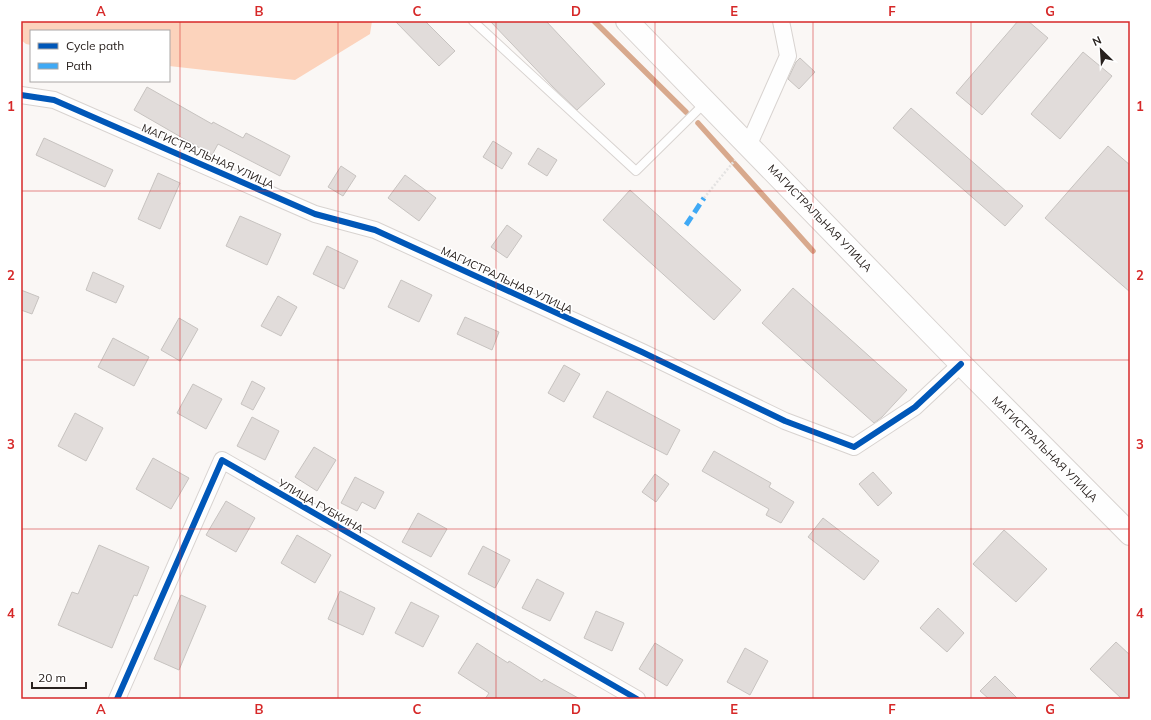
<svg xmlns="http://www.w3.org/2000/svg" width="1151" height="720" font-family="Mulish,sans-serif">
<rect width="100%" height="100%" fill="#faf7f5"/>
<path fill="#fcd3bc" d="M 21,21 L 372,21 L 370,34 L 295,80 L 169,66 L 169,31 L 31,31 L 31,45 L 26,44 L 21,40 Z"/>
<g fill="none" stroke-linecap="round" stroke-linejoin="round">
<path stroke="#d8a98d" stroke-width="5.5" d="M 594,21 L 686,112
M 698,123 L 813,251"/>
</g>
<path fill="#e1dcda" stroke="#c7c3c0" d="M 395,21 L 425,21 L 455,51 L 439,66 Z
M 490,21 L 546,21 L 605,84 L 577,110 L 552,86 Z
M 1018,21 L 1028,21 L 1048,38 L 982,115 L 956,93 Z
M 1083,52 L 1112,76 L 1060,139 L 1031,114 Z
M 800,58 L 815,72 L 799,89 L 788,79 L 796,62 Z
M 147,87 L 212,124 L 213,122 L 243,138 L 246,133 L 290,156 L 280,176 L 218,144 L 212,155 L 134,110 Z
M 911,108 L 1023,206 L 1005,226 L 893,128 Z
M 44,138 L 113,170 L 105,187 L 36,155 Z
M 493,141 L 512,153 L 502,169 L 483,157 Z
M 1108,146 L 1130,165 L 1130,292 L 1045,218 Z
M 538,148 L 557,160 L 547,176 L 528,164 Z
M 341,166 L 356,176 L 343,196 L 328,187 Z
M 158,173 L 180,183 L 160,229 L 138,219 Z
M 405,175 L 436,198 L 419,221 L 388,198 Z
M 630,190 L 741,290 L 714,320 L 603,220 Z
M 240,216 L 281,234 L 267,265 L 226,246 Z
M 507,225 L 522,236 L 507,258 L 491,247 Z
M 327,246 L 358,261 L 344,289 L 313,274 Z
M 93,272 L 124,286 L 116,303 L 86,290 Z
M 401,280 L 432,295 L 419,322 L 388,307 Z
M 793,288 L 907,390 L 882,417 L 874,423 L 762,323 Z
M 21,290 L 39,297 L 32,314 L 21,310 Z
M 278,296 L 297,307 L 281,336 L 261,326 Z
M 465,317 L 499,332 L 492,350 L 457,334 Z
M 179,318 L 198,329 L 180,361 L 161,350 Z
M 113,338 L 149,357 L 134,386 L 98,367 Z
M 564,365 L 580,374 L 564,402 L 548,393 Z
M 252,381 L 265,388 L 253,410 L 241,404 Z
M 193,384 L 222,399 L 206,429 L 177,413 Z
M 607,391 L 680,430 L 667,455 L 593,417 Z
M 75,413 L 103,428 L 86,461 L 58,446 Z
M 252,417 L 279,431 L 265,460 L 237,446 Z
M 314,447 L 336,460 L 317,491 L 295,477 Z
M 714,451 L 771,483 L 769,487 L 794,502 L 781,523 L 766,515 L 769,509 L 702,471 Z
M 153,458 L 189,478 L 171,509 L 136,489 Z
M 873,472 L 892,493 L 878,506 L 859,484 Z
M 655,474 L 669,484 L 656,502 L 642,492 Z
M 355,477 L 384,492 L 375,509 L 362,502 L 357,511 L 341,503 Z
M 226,501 L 255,518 L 236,552 L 206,535 Z
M 418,513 L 447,529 L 431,557 L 402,542 Z
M 823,518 L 879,561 L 864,580 L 808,537 Z
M 1004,530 L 1047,569 L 1016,602 L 973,564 Z
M 297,535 L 331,555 L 315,583 L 281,563 Z
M 99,545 L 149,567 L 137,596 L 134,595 L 112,648 L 58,625 L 72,592 L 78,594 Z
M 483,546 L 510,560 L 495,588 L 468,574 Z
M 537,579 L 564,593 L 550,621 L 522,608 Z
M 340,591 L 375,608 L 363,635 L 328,619 Z
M 181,595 L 206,606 L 179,670 L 154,659 Z
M 411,602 L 439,616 L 423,647 L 395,633 Z
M 938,608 L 964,633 L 947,652 L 920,628 Z
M 596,611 L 624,623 L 612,651 L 584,638 Z
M 1116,642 L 1130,655 L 1130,699 L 1122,699 L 1090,669 Z
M 477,643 L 508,663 L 509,661 L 542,682 L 544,679 L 580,699 L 485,699 L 489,693 L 458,673 Z
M 655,643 L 683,660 L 667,686 L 639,669 Z
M 745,648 L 768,661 L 750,695 L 727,682 Z
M 995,676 L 1018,699 L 989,699 L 980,691 Z"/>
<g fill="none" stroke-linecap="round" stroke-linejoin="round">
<defs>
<path id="service" d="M 473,21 L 636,171 L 705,103"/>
<path id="minor" d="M 21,95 L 54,100 L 315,214 L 375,230 L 642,352 L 785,421 L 854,447 L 915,407 L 961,364
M 749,144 L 788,56 L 781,21
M 117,699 L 222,460 L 637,699"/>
<path id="secondary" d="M 627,21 L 961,364 L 1130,534"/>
</defs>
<use href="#service" stroke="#d8d3d0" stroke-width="10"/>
<use href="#minor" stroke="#d8d3d0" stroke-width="18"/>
<use href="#secondary" stroke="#d8d3d0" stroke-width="24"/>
<path stroke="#e4e3e2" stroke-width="2.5" stroke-dasharray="2 2" stroke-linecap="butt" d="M 704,198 L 735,160"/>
<use href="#service" stroke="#fefefe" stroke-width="8"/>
<use href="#minor" stroke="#fefefe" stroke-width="16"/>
<use href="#secondary" stroke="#fefefe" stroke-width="22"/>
<path stroke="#3fa9f5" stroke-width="5" stroke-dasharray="10 5" stroke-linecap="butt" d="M 686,225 L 704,198"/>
<defs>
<path id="cycleway" d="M 21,95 L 54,100 L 315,214 L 375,230 L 642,352 L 785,421 L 854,447 L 915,407 L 961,364
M 117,699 L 222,460 L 637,699"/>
</defs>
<use href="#cycleway" stroke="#fff" stroke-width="8"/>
<use href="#cycleway" stroke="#0057b8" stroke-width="6"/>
</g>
<path fill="none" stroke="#d62828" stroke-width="1" stroke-opacity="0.55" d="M 180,21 L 180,699M 338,21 L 338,699M 496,21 L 496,699M 655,21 L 655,699M 813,21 L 813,699M 971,21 L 971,699M 21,191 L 1130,191M 21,360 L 1130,360M 21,529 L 1130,529"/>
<g text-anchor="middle" stroke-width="3.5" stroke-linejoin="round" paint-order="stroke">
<g font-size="11" fill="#28211e" stroke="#fff">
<text transform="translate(208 156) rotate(24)" y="4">МАГИСТРАЛЬНАЯ УЛИЦА</text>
<text transform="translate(820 218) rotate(46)" y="4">МАГИСТРАЛЬНАЯ УЛИЦА</text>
<text transform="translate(507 280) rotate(25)" y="4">МАГИСТРАЛЬНАЯ УЛИЦА</text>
<text transform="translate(1045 449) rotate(45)" y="4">МАГИСТРАЛЬНАЯ УЛИЦА</text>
<text transform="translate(321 506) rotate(30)" y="4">УЛИЦА ГУБКИНА</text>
</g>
</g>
<rect width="1151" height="720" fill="none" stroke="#ffffff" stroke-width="44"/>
<rect x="30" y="30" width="140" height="52" fill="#ffffff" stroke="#a9a6a5"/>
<rect x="38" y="43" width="20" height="6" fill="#0057b8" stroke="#a9a6a5"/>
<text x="66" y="50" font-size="12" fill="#28211e">Cycle path</text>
<rect x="38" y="63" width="20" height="6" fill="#3fa9f5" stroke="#a9a6a5"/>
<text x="66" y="70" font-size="12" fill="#28211e">Path</text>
<g transform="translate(1101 50) rotate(335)" stroke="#ffffff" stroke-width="3" paint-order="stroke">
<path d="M0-3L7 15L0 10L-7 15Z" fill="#28211e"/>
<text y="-6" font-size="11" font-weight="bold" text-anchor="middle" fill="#28211e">N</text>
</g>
<path d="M32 682v6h54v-6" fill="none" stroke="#28211e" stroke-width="2"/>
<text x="38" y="682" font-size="12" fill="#28211e" stroke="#ffffff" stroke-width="3" paint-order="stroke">20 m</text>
<rect x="22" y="22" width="1107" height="676" fill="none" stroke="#d62828" stroke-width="1.5"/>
<g font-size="13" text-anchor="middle" font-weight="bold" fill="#d62828">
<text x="101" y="16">A</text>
<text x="259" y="16">B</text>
<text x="417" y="16">C</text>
<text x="576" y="16">D</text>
<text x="734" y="16">E</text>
<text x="892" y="16">F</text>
<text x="1050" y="16">G</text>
<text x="11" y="111">1</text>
<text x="1140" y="111">1</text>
<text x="11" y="280">2</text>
<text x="1140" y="280">2</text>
<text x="11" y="449">3</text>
<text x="1140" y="449">3</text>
<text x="11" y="618">4</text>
<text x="1140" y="618">4</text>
<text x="101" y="714">A</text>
<text x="259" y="714">B</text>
<text x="417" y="714">C</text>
<text x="576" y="714">D</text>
<text x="734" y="714">E</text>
<text x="892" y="714">F</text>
<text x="1050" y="714">G</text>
</g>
</svg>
